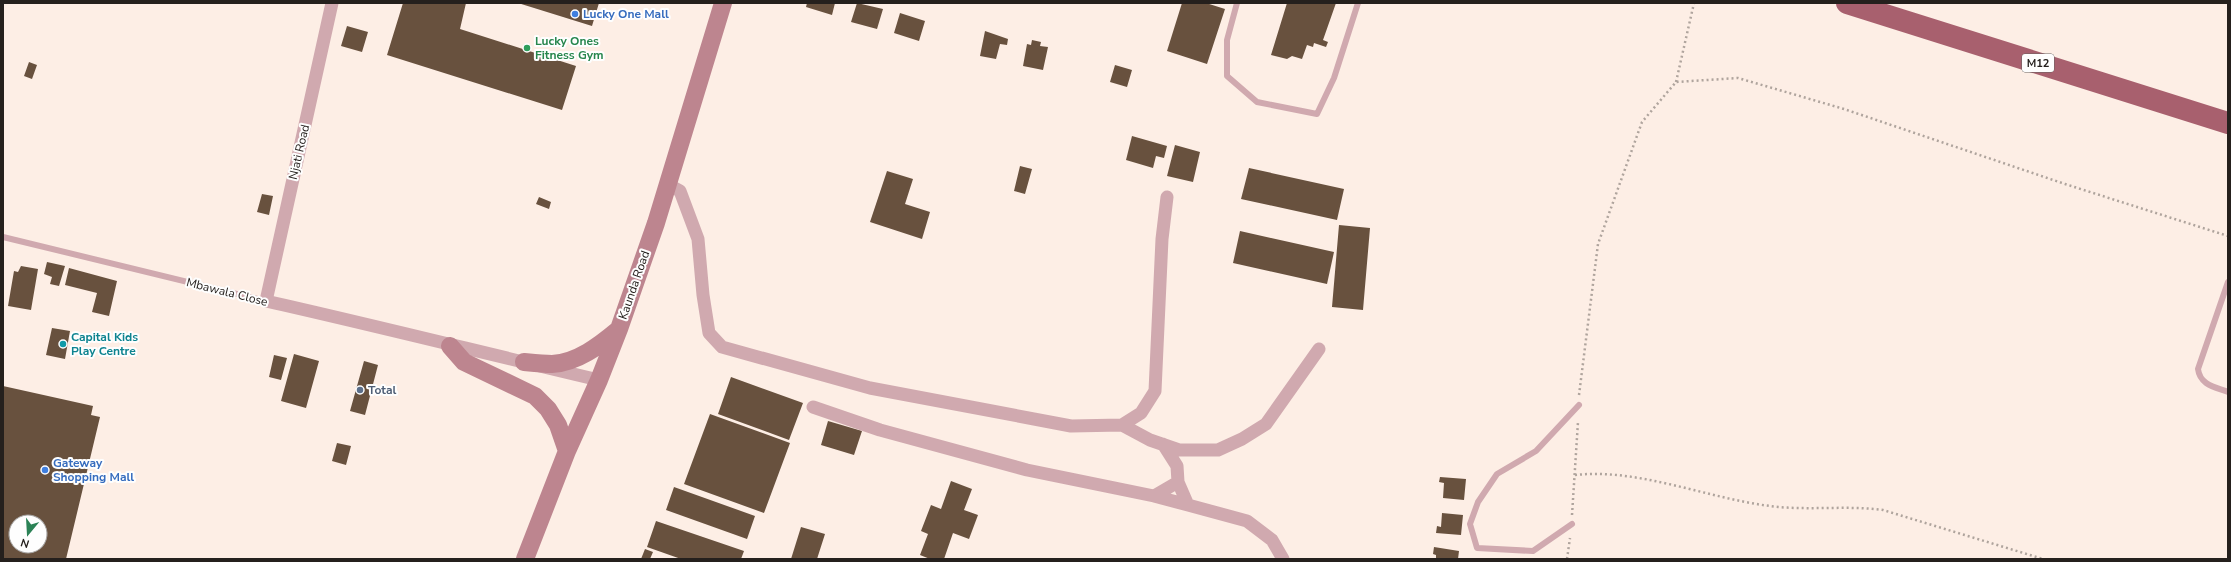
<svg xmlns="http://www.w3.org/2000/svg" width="2231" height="562" font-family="'Nunito Sans',sans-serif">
<rect width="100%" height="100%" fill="#fdeee5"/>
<path fill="#68513e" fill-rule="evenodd" d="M 403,3 L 466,3 L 460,29 L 576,66 L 562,110 L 387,55 Z
M 518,3 L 599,3 L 592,26 Z
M 807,3 L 835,3 L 832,15 L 806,7 Z
M 857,3 L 883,9 L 877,29 L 851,22 Z
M 1182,3 L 1206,3 L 1225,9 L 1207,64 L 1167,51 Z
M 1287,3 L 1336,3 L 1323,40 L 1328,42 L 1326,47 L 1314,43 L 1313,47 L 1307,45 L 1302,59 L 1292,56 L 1287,59 L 1271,55 Z
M 900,13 L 925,21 L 919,41 L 894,33 Z
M 347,26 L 368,32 L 362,52 L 341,46 Z
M 985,31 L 1008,39 L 1007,45 L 1000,44 L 996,59 L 980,56 Z
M 1032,40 L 1041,42 L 1040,46 L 1048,47 L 1043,70 L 1023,66 L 1027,44 L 1031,45 Z
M 29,62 L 37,65 L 32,79 L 24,76 Z
M 1115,65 L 1132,70 L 1127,87 L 1110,82 Z
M 1132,136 L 1167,146 L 1164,158 L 1156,156 L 1153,168 L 1126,160 Z
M 1175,145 L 1200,152 L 1193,182 L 1167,176 Z
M 1020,166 L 1032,169 L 1025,194 L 1014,191 Z
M 1249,168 L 1344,189 L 1337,220 L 1241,199 Z
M 887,171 L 913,179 L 905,204 L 930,212 L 922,239 L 870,222 Z
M 262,194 L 273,196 L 269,215 L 257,212 Z
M 539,197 L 551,202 L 549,209 L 536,204 Z
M 1339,225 L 1370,228 L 1363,310 L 1332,307 Z
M 1240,231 L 1334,252 L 1327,284 L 1233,263 Z
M 47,262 L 65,266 L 59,286 L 50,284 L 52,277 L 44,274 Z
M 21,266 L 38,269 L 31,310 L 8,306 L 14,271 L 18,272 Z
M 69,268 L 117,281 L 109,316 L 92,312 L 97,293 L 65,285 Z
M 52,328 L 70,331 L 65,359 L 46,355 Z
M 294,354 L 319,361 L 306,408 L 281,401 Z
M 274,355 L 287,358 L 281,380 L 269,377 Z
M 364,361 L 378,365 L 365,415 L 350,411 Z
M 731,377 L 803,403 L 789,440 L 718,414 Z
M 3,386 L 93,406 L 91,415 L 100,417 L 66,559 L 3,559 ZM 16,522 L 40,522 L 40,546 L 16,546 Z
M 710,414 L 790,443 L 764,513 L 684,484 Z
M 828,421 L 862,431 L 854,455 L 821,445 Z
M 337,443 L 351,446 L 346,465 L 332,461 Z
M 1440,477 L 1466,479 L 1464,500 L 1443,498 L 1444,483 L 1439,482 Z
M 951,481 L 972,489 L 964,510 L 978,515 L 969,539 L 953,533 L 944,559 L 930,559 L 920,555 L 928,534 L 921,531 L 931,505 L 941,509 Z
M 674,487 L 755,516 L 747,539 L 666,510 Z
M 1442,513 L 1463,515 L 1461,535 L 1436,533 L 1437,526 L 1441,527 Z
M 656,521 L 744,551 L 741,559 L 681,559 L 647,547 Z
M 801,527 L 825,534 L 817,559 L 791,559 Z
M 1434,547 L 1459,551 L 1458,559 L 1436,559 L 1436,555 L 1433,554 Z
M 645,549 L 653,552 L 650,559 L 641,559 Z"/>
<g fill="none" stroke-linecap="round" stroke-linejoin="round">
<path stroke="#afa49d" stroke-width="2.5" stroke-dasharray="2 3" stroke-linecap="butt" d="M 1676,82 L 1694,3
M 1579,395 L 1598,244 L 1642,122 L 1676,82 L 1738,78 L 1844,109 L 2065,184 L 2228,236
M 1575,475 C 1639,468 1706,498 1770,506 C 1807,511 1845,505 1883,510 L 2043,559
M 1572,515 L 1578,422
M 1567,559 L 1570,538"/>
<path stroke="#d0a9af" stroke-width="6" d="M 1237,3 L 1227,40 L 1227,76 L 1257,102 L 1317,114 L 1334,78 L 1358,3
M 3,237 L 266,301
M 2228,282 L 2198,369 C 2200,385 2215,387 2228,392
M 1572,524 L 1533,551 L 1477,548 L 1470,524 L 1478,502 L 1497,474 L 1536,451 L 1579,405"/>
<path stroke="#d0a9af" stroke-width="13" d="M 332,3 L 266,301 C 377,326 488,354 599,380
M 667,184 L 680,191 L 698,239 L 703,295 L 709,333 L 722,347 L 870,388 L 1071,426 L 1122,425 L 1150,440 L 1179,450 L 1218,450 L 1242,439 L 1266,424 L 1319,349
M 813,407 L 880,430 L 1027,470 L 1154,496 L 1178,482
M 1122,425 L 1141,413 L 1155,391 L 1162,239 L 1167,197
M 1163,444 L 1177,466 L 1178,482 L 1188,505 L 1247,521 L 1272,540 L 1283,559
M 1154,496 L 1188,505"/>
<path stroke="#bd858f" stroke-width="18" d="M 450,346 L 464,362 L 535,396 L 548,409 L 558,425 L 567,451
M 524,362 C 534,363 543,364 552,364 C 577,363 600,345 618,330
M 525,559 L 567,451 L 599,380 L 619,329 L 656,223 L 723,3"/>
<path stroke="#a8606e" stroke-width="22" d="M 1847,3 L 2228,123"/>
</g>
<g fill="#3f7fe0" stroke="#fefefe" stroke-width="1.5">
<circle cx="575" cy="14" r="4"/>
<circle cx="45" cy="470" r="4"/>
</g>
<circle fill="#2e9e5b" stroke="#fefefe" stroke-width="1.5" cx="527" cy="48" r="4"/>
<circle fill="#0f9aa8" stroke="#fefefe" stroke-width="1.5" cx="63" cy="344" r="4"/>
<circle fill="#5c6f8a" stroke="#fefefe" stroke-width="1.5" cx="360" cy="390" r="4"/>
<g text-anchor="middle" stroke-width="4" stroke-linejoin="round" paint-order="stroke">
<rect fill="#fefefe" stroke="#666360" stroke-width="1" x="2022" y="54" width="32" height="18" rx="3"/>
<g font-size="11" font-weight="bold" fill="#25201d">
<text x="2038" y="67">M12</text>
</g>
<g font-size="12" font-weight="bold" fill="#366cbe" stroke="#fefefe" text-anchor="start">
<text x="583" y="18">Lucky One Mall</text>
<text x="53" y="467">Gateway<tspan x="53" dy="14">Shopping Mall</tspan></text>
</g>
<g font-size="12" font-weight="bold" fill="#27864d" stroke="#fefefe" text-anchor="start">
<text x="535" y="45">Lucky Ones<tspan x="535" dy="14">Fitness Gym</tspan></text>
</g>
<g font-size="12" fill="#25201d" stroke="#fefefe">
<text transform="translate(299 152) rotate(-77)" y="4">Njati Road</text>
<text transform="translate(634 285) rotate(-71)" y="4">Kaunda Road</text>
<text transform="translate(227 292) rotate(14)" y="4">Mbawala Close</text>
</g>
<g font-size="12" font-weight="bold" fill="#0d838f" stroke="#fefefe" text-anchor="start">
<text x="71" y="341">Capital Kids<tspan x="71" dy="14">Play Centre</tspan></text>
</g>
<g font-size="12" font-weight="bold" fill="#4e5e75" stroke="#fefefe" text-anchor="start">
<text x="368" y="394">Total</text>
</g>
</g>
<rect width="2231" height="562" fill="none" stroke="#25201d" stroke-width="8"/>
<g transform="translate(28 534) rotate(198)"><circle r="19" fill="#fefefe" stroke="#a7a5a4"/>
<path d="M0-3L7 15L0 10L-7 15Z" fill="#2b8256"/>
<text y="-6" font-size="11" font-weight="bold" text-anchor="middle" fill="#25201d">N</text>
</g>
</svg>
